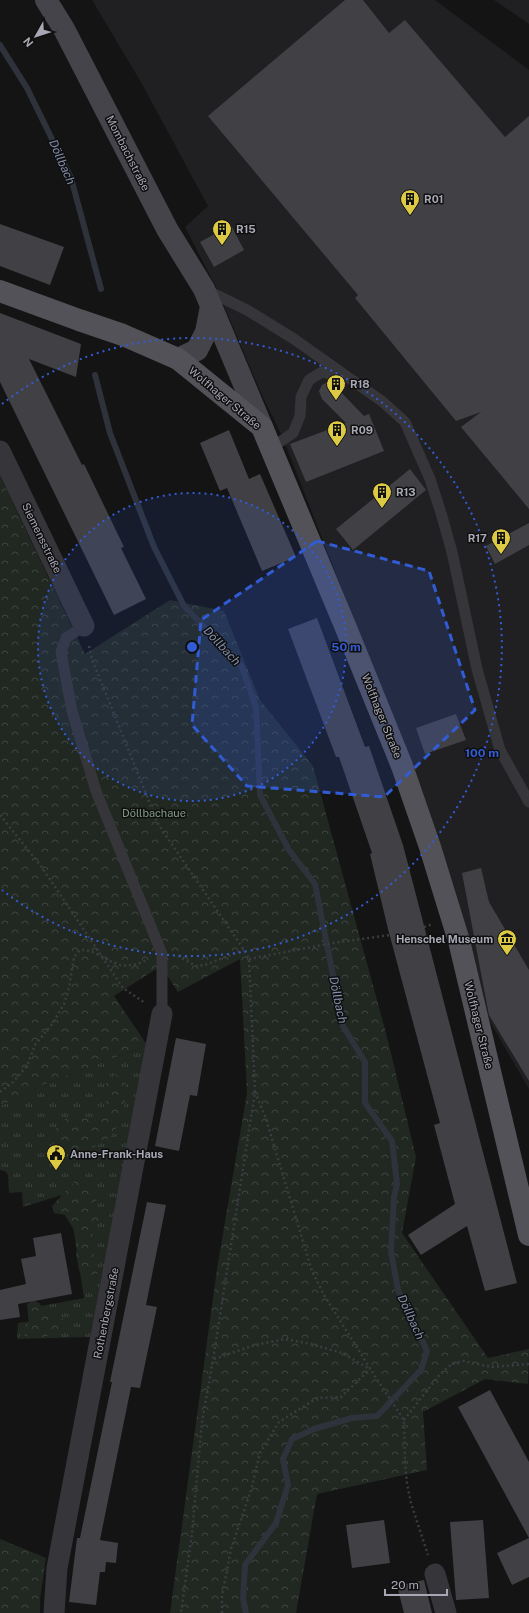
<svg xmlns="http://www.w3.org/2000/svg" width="529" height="1613" font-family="'Public Sans',sans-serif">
<defs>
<pattern id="grass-tufts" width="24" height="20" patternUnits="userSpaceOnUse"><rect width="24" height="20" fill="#212822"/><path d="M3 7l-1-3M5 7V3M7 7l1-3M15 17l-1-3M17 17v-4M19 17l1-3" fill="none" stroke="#3e4440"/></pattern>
<pattern id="forest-crowns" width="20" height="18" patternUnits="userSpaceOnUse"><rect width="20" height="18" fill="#212822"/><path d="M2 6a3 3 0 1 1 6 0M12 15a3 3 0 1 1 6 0" fill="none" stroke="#3e4440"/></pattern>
</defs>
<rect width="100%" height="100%" fill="#141415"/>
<path fill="#202022" d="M 92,0 L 435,0 L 529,70 L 529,1089 L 490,1022 L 457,905 L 353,617 L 282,436 L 261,393 L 215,285 L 185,227 L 208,206 L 142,84 Z
M 494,0 L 529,0 L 529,24 Z"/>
<path fill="url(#grass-tufts)" d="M 147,1045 L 90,1337 L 17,1339 L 18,1323 L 31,1321 L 30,1308 L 84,1298 L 68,1193 L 23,1207 L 22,1192 L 9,1193 L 8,1175 L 5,1171 L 0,1170 L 0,1106 L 43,1085 Z"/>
<path fill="url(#forest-crowns)" d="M 0,476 L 85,654 L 170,600 L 224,611 L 260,700 L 313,766 L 386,1033 L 416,1157 L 402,1233 L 488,1358 L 529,1349 L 528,1384 L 485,1379 L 423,1412 L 427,1470 L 317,1494 L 296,1613 L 170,1613 L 217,1269 L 247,1093 L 240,959 L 178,992 L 161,966 L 114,996 L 147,1045 L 43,1085 L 0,1106 Z
M 111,1075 L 121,1076 C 123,1079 126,1084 126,1088 C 127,1102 120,1124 112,1135 C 104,1145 80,1154 69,1150 C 66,1149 63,1147 60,1146 L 55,1130 L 62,1122 L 72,1114 L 94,1118 C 105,1105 110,1103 105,1085 Z
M 86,1179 L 93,1190 L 102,1219 C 99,1223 93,1229 91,1235 C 85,1251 105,1257 95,1281 L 90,1282 L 85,1280 L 79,1270 L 76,1253 L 80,1240 L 65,1215 L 54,1213 L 52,1206 L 76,1180 Z
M 33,1300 L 39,1303 L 43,1308 L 61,1314 L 64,1323 L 61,1331 C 50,1336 31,1342 21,1333 L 29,1324 L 27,1304 Z
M 0,1539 L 46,1558 L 40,1599 L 40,1613 L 0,1613 Z"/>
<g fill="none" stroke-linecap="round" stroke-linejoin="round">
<path stroke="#2e323a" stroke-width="6" d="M 0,45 L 27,88 L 71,178 L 101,289
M 95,375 L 110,433 L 154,547 L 184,606 L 241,665 L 256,707 L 260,795 L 289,850 L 315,884 L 343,1026 L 365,1062 L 365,1103 L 392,1141 L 397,1184 L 394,1197 L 391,1252 L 398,1290 L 427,1351 L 421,1370 L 377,1416 L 352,1418 L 314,1429 L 292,1439 L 283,1459 L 288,1485 L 276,1523 L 245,1565 L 243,1599 L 246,1613"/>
</g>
<path fill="#414145" d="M 345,0 L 363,0 L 389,33 L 405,20 L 505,137 L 529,116 L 529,509 L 461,427 L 481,412 L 456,421 L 355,298 L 358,295 L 208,116 Z
M 0,224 L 64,247 L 50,285 L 0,266 Z
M 231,225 L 244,250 L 214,267 L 200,242 Z
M 0,313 L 81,344 L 76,377 L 29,359 L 82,465 L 84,464 L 124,547 L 121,548 L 146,599 L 114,615 L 0,382 Z
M 328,382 L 333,384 L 364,416 L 369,414 L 384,451 L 306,482 L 290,444 L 346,423 L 322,399 L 319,391 L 322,385 Z
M 229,430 L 249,479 L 260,474 L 296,557 L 262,571 L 227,488 L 220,491 L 200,443 Z
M 410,469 L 426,490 L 353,550 L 336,529 Z
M 529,523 L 529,545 L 495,564 L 486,546 Z
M 317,618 L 365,747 L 369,746 L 403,845 L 517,1283 L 485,1291 L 467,1226 L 421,1255 L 408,1235 L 455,1204 L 434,1125 L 440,1123 L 388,929 L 370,854 L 372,853 L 339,757 L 336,757 L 288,629 Z
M 456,714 L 466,740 L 425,754 L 416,728 Z
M 481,868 L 489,902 L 529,970 L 529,1081 L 489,1015 L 488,1010 L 462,873 Z
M 176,1038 L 206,1044 L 197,1096 L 190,1095 L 179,1151 L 155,1146 Z
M 147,1202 L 166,1205 L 146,1305 L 157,1307 L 140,1388 L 131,1387 L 100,1540 L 118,1543 L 116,1563 L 106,1562 L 105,1572 L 100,1572 L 96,1605 L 69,1602 L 77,1538 L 80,1538 L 97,1455 L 112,1382 L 110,1382 Z
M 61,1233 L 72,1294 L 18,1304 L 20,1317 L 0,1320 L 0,1290 L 26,1284 L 21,1259 L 36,1256 L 33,1238 Z
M 490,1390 L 529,1462 L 529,1577 L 512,1585 L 497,1553 L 529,1538 L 458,1407 Z
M 384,1520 L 390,1563 L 352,1568 L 346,1525 Z
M 483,1520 L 489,1598 L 456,1600 L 450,1522 Z
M 424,1580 L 432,1613 L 404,1613 L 397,1586 Z"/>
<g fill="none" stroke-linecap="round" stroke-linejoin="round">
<path stroke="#3b3c41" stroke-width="2.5" stroke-dasharray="2 3" stroke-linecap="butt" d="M 89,646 L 92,659 L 158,824 L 244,950 L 249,959 L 255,1092 L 213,1360 L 202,1422 L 192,1533 L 181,1613
M 0,815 L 41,866 L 123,988 L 145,1003
M 424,927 L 433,924
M 178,956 L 196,966 L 205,965 L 244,950
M 249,959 L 333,943 L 390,935
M 0,1092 L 12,1083 L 27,1066 L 35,1045 L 53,1023 L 64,1004 L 69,988 L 74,957 L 80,950 C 99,949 112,969 131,965 C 136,965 142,962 147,960
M 255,1092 L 265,1116 L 312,1271 L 324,1295 L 378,1381 L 404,1420 L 405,1462 L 407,1484 L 411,1503 L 428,1555
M 214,1359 L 255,1345 L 285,1339 L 311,1344 L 342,1353 L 370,1369
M 404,1420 L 440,1374 L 452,1364 L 463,1361 L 492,1367 L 529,1364
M 222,1613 L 222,1596 L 231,1549 L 251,1490 L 260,1453 L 279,1422 L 317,1398 L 341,1397 L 370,1369"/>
<path stroke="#36353a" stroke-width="11" d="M 206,290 L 247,310 L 294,339 L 383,402 L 405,422 L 430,479 L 441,513 L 452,552 L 477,669 L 500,750 L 529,802
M 271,448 L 293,433 L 300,416 L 301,397 L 309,380 L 322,372 L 341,376
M 84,626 L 66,638 L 61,652 L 72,711 L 96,791 L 162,954 L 162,1014"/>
<path stroke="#36353a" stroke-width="21" d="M 0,451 L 84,626
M 435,1574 L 446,1613
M 54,1613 L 57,1568 L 162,1014"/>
<path stroke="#44444a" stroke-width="22" d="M 46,0 L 64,29 L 167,229 L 204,289 L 262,427
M 178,359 L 197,350 L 206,332 L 211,306"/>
<path stroke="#525258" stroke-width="22" d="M 0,291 L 79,320 L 123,335 L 178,359 L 262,427 L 346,628 L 402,766 L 430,847 L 459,941 L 529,1235"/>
</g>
<path fill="#325cd3" fill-opacity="0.2" stroke="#325cd3" stroke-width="3" stroke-dasharray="8 5" stroke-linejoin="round" d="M 317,541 L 429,571 L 475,710 L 384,797 L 247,786 L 192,725 L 201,620 Z"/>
<circle cx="192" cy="647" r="154" fill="#325cd3" fill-opacity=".12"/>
<g fill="none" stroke="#325cd3" stroke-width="2" stroke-dasharray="2 4">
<circle cx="192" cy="647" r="154"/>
<path d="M2 404A309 309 0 1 1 2 890"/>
</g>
<defs>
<symbol id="building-pin" viewBox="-11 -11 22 30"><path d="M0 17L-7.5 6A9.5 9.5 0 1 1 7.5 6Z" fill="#ddca44" stroke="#0f0f10"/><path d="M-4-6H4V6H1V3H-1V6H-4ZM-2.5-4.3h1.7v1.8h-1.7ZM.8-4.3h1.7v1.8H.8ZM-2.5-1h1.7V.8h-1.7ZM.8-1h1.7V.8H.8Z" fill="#111"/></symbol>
<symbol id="museum-pin" viewBox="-11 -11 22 30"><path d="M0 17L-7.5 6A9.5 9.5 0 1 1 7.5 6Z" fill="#ddca44" stroke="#0f0f10"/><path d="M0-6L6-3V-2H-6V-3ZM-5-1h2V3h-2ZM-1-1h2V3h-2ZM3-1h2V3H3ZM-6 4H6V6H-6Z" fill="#111"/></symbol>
<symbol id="civic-pin" viewBox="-11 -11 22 30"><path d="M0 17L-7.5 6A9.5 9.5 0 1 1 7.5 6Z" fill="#ddca44" stroke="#0f0f10"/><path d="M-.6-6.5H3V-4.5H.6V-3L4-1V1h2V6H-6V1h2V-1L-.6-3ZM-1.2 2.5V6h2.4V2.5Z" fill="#111"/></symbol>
</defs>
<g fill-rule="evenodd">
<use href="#building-pin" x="399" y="188" width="22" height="30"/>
<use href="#building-pin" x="211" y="218" width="22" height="30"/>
<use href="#building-pin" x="325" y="373" width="22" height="30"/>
<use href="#building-pin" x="326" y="419" width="22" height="30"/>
<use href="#building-pin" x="371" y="481" width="22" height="30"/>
<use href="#building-pin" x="490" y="527" width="22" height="30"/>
<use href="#museum-pin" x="496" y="928" width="22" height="30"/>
<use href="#civic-pin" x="45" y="1143" width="22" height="30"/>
</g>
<g text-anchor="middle" stroke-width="3" stroke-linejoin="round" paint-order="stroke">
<g font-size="11" fill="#a7a8b4" stroke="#0f0f10">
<text transform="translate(128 153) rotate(63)" y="4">Mombachstraße</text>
<text transform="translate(225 398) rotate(40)" y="4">Wolfhager Straße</text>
<text transform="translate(42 538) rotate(64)" y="4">Siemensstraße</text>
<text transform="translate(382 716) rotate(68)" y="4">Wolfhager Straße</text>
<text transform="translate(479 1025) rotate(76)" y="4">Wolfhager Straße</text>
<text transform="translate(106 1313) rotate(-79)" y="4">Rothenbergstraße</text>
</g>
<g font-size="11" font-weight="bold" fill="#a7a8b4" stroke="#0f0f10" text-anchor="start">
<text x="424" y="203">R01</text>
<text x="236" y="233">R15</text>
<text x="350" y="388">R18</text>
<text x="351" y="434">R09</text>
<text x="396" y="496">R13</text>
<text x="487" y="542" text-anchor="end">R17</text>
<text x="493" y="943" text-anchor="end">Henschel Museum</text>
<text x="70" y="1158">Anne-Frank-Haus</text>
</g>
<g font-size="11" fill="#809d88" stroke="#0f0f10">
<text x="154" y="817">Döllbachaue</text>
</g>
<g font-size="12" font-style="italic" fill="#828fab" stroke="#0f0f10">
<text transform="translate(62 162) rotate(66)" y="4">Döllbach</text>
<text transform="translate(222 646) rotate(47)" y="4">Döllbach</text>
<text transform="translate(338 1000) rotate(78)" y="4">Döllbach</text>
<text transform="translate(411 1317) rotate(65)" y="4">Döllbach</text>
</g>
</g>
<circle cx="192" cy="647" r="6" fill="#325cd3" stroke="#0f0f10" stroke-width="2"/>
<g font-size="12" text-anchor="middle" font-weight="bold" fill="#325cd3" stroke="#0f0f10" stroke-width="3" stroke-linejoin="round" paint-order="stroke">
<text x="346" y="651">50 m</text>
<text x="482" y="757">100 m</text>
</g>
<g transform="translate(36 36) rotate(231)" stroke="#0f0f10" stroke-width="3" paint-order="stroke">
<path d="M0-3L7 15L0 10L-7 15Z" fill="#a7a8b4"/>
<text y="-6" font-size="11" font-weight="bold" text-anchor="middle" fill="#a7a8b4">N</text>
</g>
<path d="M385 1589v6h62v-6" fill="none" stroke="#a7a8b4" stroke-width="2"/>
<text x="391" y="1589" font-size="12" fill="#a7a8b4" stroke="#0f0f10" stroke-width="3" paint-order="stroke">20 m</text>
</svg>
